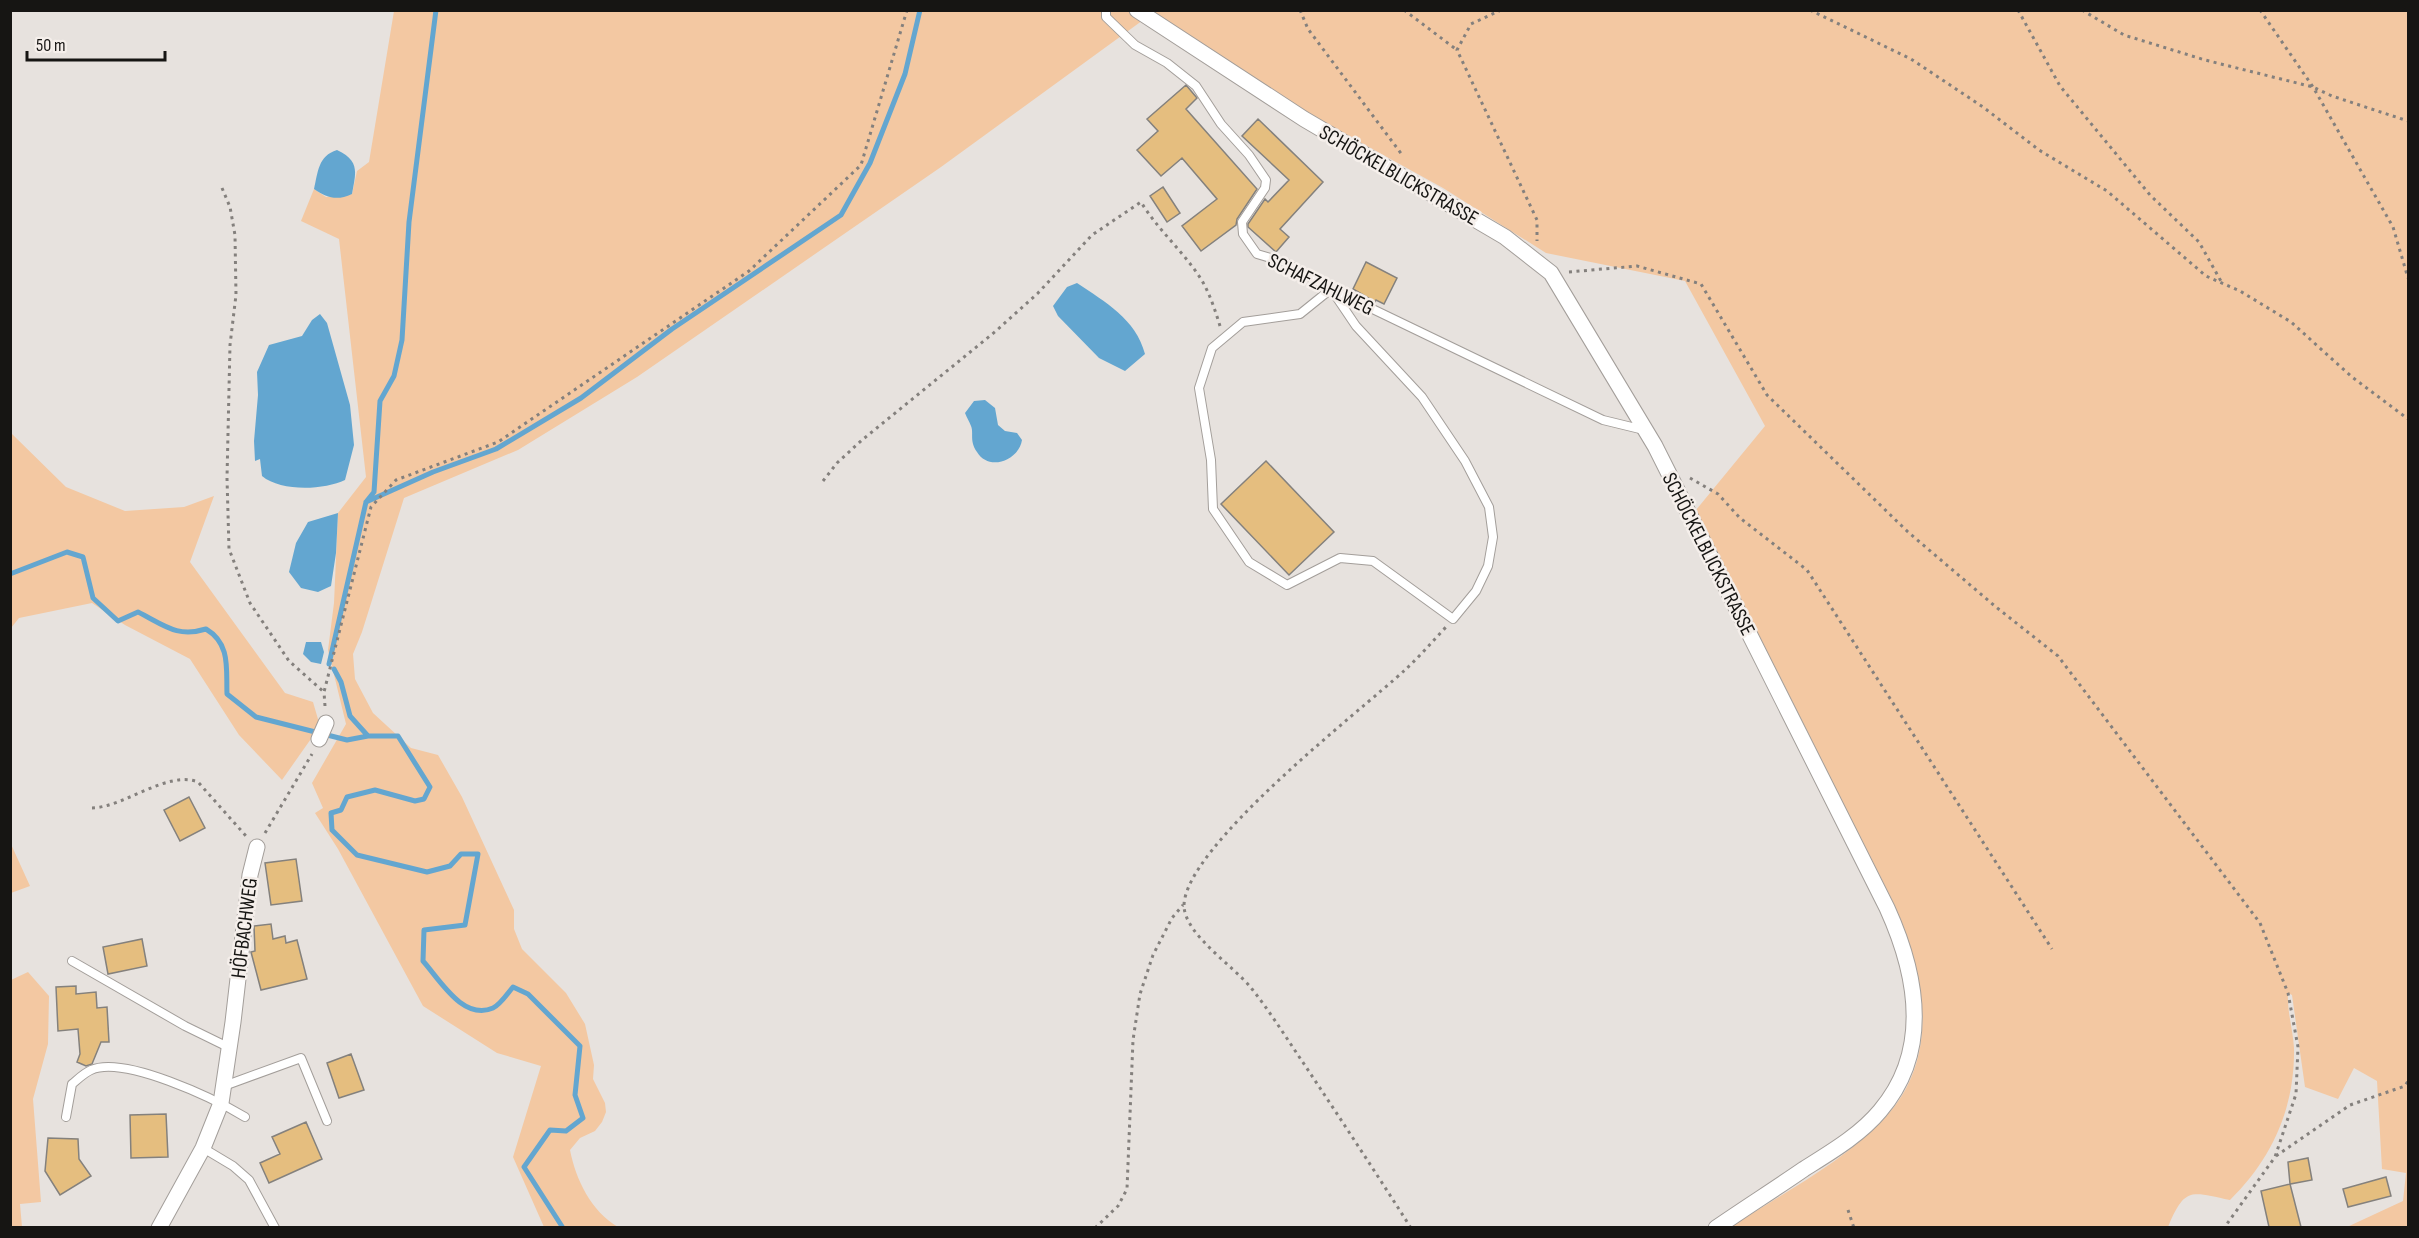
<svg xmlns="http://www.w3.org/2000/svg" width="2419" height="1238" font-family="'Sofia Sans Condensed',sans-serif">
<rect width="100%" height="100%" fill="#e7e2de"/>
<path fill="#f3c8a2" d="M 394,11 L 2408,11 L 2408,1227 L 2347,1227 L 2403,1201 L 2406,1173 L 2382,1169 L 2377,1081 L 2354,1068 L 2338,1099 L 2305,1087 L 2292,995 L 2288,993 C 2287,1012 2293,1030 2294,1048 C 2295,1108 2272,1159 2230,1200 C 2191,1192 2185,1186 2168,1227 L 1731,1227 C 1782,1193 1841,1164 1884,1119 C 1942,1058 1925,973 1894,904 L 1696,510 L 1765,426 L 1685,281 L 1546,253 L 1443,188 L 1307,113 L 1150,15 L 941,167 L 637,377 L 518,450 L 404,498 L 362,632 L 353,654 L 355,679 L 373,713 L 411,748 L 438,755 L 462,797 L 514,910 L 514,929 L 522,949 L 566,993 L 585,1024 L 594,1065 L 593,1079 L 605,1103 L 606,1112 L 602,1122 L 595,1131 L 580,1138 L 570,1150 C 576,1180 591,1211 618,1227 L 544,1227 L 513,1157 L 541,1066 L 497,1053 L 423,1006 L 338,849 L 315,813 L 323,808 L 312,783 L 346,724 L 328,650 L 334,603 L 338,513 L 366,477 L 339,239 L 301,221 L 314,189 L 326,197 L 352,194 L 357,171 L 369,162 Z
M 11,433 L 66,487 L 125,511 L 184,507 L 214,496 L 190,562 L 285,693 L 313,702 L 320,726 L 282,780 L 239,735 L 190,659 L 125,625 L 92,603 L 19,618 L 11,628 Z
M 10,842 L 30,886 L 11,893 L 10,893 Z
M 28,972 L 49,996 L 48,1044 L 33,1099 L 41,1202 L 20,1204 L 22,1227 L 11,1227 L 11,980 Z"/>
<path fill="#63a6d0" d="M 337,150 C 360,161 356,172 352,194 C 337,201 327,198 314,189 C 318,172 318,156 337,150 Z
M 1077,283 C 1105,302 1136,319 1145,354 L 1125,371 L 1099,358 L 1058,316 L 1053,306 L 1067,287 Z
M 320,314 L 327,323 L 350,405 L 354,445 L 345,480 C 324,490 281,492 262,476 L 260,459 L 255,461 L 254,441 L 258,395 L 257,372 L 269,345 L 302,336 L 312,320 Z
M 985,400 L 995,408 L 998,425 L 1005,431 L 1017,433 L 1022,440 C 1019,460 989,472 977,452 C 969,441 974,433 971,426 C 969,421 967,418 965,413 L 974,401 Z
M 338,513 L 336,553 L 331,586 L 318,592 L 301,588 L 289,572 L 296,543 L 308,522 Z
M 306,642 L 321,642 L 324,652 L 321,664 L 311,662 L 303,654 Z"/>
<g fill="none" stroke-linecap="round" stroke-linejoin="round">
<path stroke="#63a6d0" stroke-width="5" d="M 366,502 L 433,472 L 496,449 L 581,398 L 672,329 L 841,215 L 870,163 L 905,74 L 920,10
M 10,574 L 67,552 L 83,557 L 93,598 L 118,621 L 138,612 C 164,625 177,638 206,629 C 231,644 226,669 227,694 L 256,717 L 347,740 L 368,736 L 398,736 L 430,787 L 424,799 L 415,801 L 375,790 L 347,797 L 341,810 L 331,813 L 332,830 L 357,855 L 427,872 L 450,866 L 461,854 L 478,854 L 465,925 L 424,930 L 423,961 C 440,980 463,1021 493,1008 C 500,1005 508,993 513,987 L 528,994 L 580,1046 L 575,1095 L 583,1118 L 566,1131 L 550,1130 L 524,1167 L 563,1228
M 329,664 L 366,502 L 374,492 L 380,401 L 394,376 L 402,340 L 409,222 L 436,10
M 334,669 L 341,682 L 350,716 L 368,736"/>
</g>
<path fill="#e5be7f" stroke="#84817d" stroke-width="1.5" d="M 1186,85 L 1197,98 L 1186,109 L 1257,189 L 1237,219 L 1236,225 L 1201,251 L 1182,226 L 1217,199 L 1182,158 L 1161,176 L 1137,150 L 1158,131 L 1147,119 Z
M 1258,119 L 1323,182 L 1280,229 L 1289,237 L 1276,252 L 1248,227 L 1248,224 L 1265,199 L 1268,202 L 1289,180 L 1242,136 Z
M 1163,187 L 1180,213 L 1167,222 L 1150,196 Z
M 1366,262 L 1397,278 L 1384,304 L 1376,300 L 1375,302 L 1353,289 Z
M 1266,461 L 1334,532 L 1289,575 L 1221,504 Z
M 189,797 L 205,828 L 180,841 L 164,810 Z
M 296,859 L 302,901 L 271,905 L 265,863 Z
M 271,924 L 273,939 L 285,936 L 286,943 L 297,940 L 307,979 L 261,990 L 251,952 L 255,951 L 254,926 Z
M 142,939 L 147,966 L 108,974 L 103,947 Z
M 76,986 L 76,994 L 96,992 L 97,1008 L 107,1007 L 109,1042 L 101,1042 L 92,1064 L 86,1066 L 77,1062 L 80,1054 L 78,1029 L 58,1031 L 56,987 Z
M 351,1054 L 364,1090 L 339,1098 L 327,1063 Z
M 166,1114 L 168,1157 L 131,1158 L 130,1115 Z
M 306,1122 L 322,1159 L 269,1183 L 260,1163 L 280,1154 L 272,1137 Z
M 48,1138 L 78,1139 L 79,1159 L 91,1176 L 60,1195 L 45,1171 Z
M 2308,1158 L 2312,1180 L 2290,1184 L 2288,1162 Z
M 2386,1177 L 2391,1196 L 2348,1207 L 2343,1189 Z
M 2290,1184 L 2301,1227 L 2269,1227 L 2261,1191 Z"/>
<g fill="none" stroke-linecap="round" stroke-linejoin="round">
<defs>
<path id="service" d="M 1106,10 L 1106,17 L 1135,45 L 1167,63 L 1196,86 L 1221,124 L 1249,155 L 1266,180 L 1265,188 L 1242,222 L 1243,234 L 1257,254 L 1284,262 L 1331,289 L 1603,420 L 1644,430
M 1331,289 L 1356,326 L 1422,397 L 1465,461 L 1489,507 L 1493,537 L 1488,566 L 1476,591 L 1453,619 L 1373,561 L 1340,558 L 1287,585 L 1249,562 L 1213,509 L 1211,460 L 1199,388 L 1212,348 L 1243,322 L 1300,314 Z
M 72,961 L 185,1026 L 230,1048
M 224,1086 L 301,1058 L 327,1121
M 66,1117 L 72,1084 C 77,1080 84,1073 91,1070 C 124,1055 215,1099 245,1117
M 203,1148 L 233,1166 L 249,1180 L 275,1228"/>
<path id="minor" d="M 1137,10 L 1304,119 L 1505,237 L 1551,273 L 1655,446 L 1887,908 C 1917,974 1932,1050 1880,1111 C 1860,1135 1831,1152 1804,1169 C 1775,1189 1745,1208 1716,1228
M 319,739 L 326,723
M 159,1228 L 203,1148 L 221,1103 L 233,1022 L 250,875 L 257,847"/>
</defs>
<use href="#service" stroke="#a39e9a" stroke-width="10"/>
<use href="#minor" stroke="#a39e9a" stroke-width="17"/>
<path stroke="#84807d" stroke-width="3" stroke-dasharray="3 4.5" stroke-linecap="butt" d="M 1300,10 L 1308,29 L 1403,156
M 1404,10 L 1457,50
M 1501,10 L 1471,24 L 1457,50 L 1537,220 L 1537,241
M 1810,10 L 1911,59 L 1983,107 L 2039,150 L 2107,191 L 2206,276 L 2240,291 L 2291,322 L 2352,377 L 2408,419
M 2018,10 L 2060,86 L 2150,195 L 2199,242 L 2222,283
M 2082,10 L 2124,35 L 2205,60 L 2313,87 L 2332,96 L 2408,121
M 2260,10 L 2313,87 L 2393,227 L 2408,278
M 222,188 L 230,207 L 235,235 L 236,295 L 230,345 L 227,478 L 229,549 L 250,603 L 289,661 L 324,692
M 1569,272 L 1637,266 L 1701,284 L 1767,395 L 1908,532 L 1996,607 L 2058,656 L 2260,923 L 2288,993 L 2298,1047 L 2296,1094 L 2275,1157 L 2224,1228
M 1690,478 L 1718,494 L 1740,518 L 1807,570 L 2052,949
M 823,481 L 837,463 L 862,440 L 996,331 L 1038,293 L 1092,235 L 1141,202 C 1158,230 1183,251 1201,279 C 1210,294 1215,310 1220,326
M 325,706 L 324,692 L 371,507 L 396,480 L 498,442 L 749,271 L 861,165 L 907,10
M 92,808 C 125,807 167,770 198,782 L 246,836
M 265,833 L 312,754
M 2276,1156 L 2350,1105 L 2405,1086 L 2408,1081
M 1848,1210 L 1854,1228
M 1095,1228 L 1118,1206 L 1127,1189 L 1133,1040 L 1140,994 L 1153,955 L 1172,918 L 1183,905
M 1411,1228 C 1376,1173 1340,1118 1304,1064 C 1287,1039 1271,1013 1252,989 C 1234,966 1185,935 1184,906 C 1184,847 1359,712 1405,670 C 1419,657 1432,642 1446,627"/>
<use href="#service" stroke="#fff" stroke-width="8"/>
<use href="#minor" stroke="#fff" stroke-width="15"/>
</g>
<g text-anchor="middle" stroke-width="5" stroke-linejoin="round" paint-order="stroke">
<g font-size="21" fill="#161513" stroke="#f5efeb">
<text transform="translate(1399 175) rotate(30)" y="7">SCHÖCKELBLICKSTRASSE</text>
<text transform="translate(1321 284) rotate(26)" y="7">SCHAFZAHLWEG</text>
<text transform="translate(1709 554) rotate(63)" y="7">SCHÖCKELBLICKSTRASSE</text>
<text transform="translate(244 928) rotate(-83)" y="7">HÖFBACHWEG</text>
</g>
</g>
<rect width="2419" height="1238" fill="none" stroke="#161513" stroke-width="24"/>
<path d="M27 51v9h138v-9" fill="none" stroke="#161513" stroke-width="3"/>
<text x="36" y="51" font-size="18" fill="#161513" stroke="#f5efeb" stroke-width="4.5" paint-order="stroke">50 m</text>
</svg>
